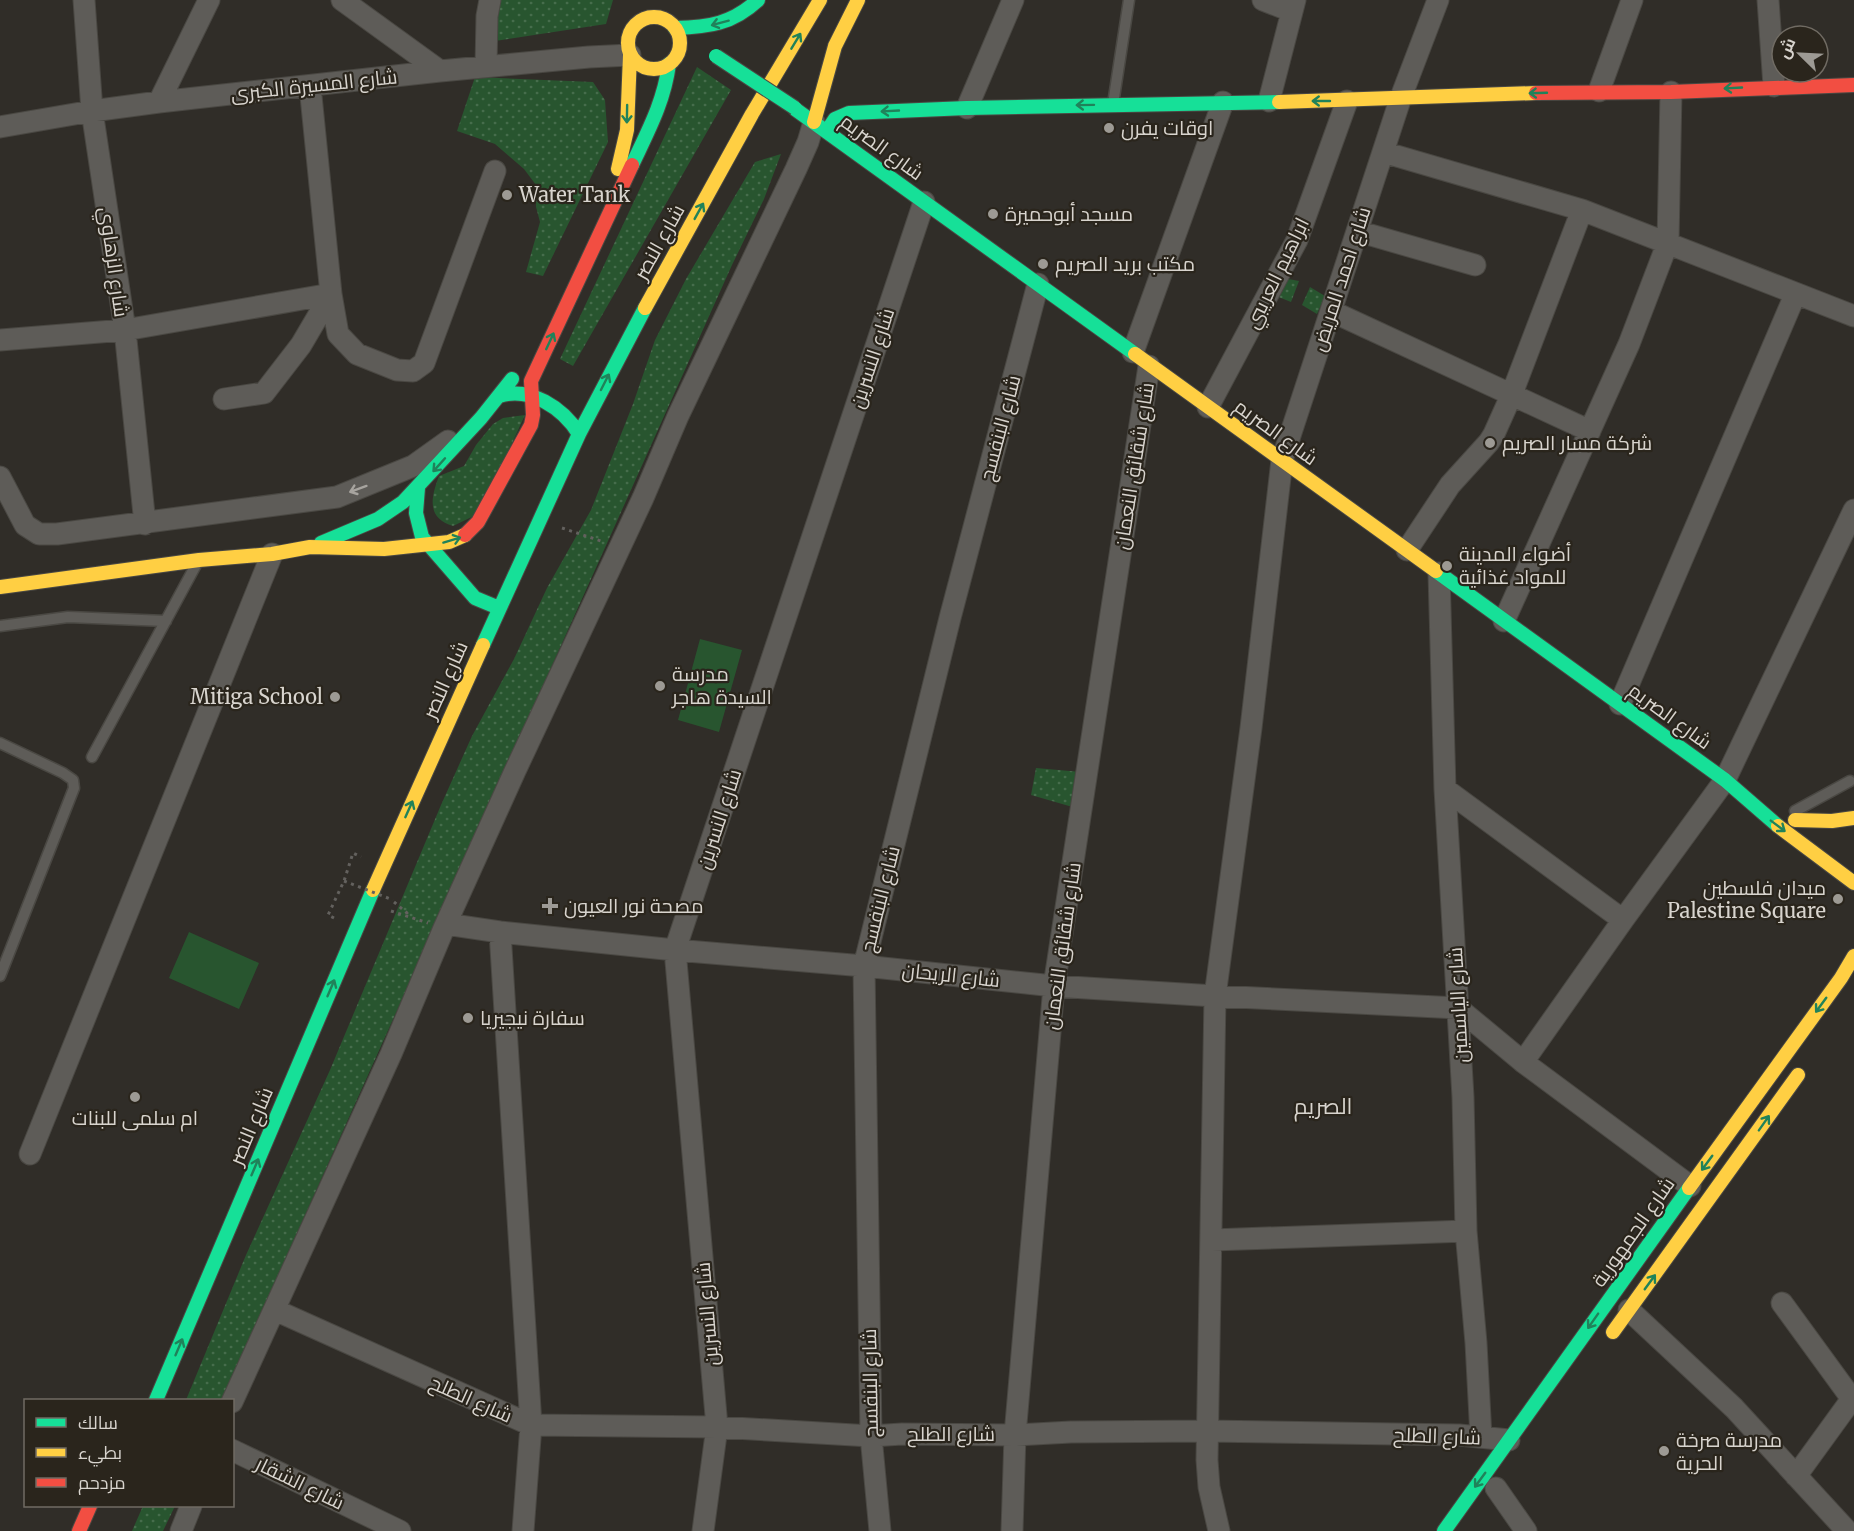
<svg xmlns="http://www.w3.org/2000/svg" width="1854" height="1531" font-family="Merriweather,Cairo,serif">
<defs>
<pattern id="grass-dots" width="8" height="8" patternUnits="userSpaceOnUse" patternTransform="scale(1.5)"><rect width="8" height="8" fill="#28552f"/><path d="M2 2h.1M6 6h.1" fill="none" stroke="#466d4c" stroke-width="1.8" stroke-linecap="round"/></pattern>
</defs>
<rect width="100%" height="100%" fill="#302d28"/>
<path fill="url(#grass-dots)" d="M 500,0 L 613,0 L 606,24 L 495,41 L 494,15 Z
M 697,67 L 731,90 L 573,366 L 560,359 Z
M 475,77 L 593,82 L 605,100 L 608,142 L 543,276 L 526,272 L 540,222 L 536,207 L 536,185 L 524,169 L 495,144 L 457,131 Z
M 781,154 L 764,199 L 732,265 L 222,1400 L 186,1400 L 246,1255 L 330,1070 L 441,805 L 472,736 L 514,659 L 547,588 L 591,510 L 633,404 L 655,340 L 686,279 L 755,162 Z
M 1283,278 L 1299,281 L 1291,302 L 1276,296 Z
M 1310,287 L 1325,296 L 1317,314 L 1302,305 Z
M 525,415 L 480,513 L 453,526 C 426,518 431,497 439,476 L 464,466 L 476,445 L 493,424 L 503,418 Z
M 1036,768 L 1081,772 L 1076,808 L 1031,795 Z
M 143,1506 L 175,1506 L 163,1531 L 132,1531 Z"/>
<path fill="#28552f" d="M 700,639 L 742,650 L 719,732 L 678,720 Z
M 189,932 L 259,963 L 239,1009 L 169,978 Z"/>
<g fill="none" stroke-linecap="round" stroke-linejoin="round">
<defs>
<path id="lane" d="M 1113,104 L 1129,0
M 0,626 L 68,617 L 166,621
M 0,743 L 63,773 L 73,780 L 74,788 L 0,976
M 92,757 L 197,563
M 1795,811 L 1850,781"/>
<path id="street" d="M 84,0 L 92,111 L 125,330 L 145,524
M 342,0 L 440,71
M 1263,0 L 1291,11
M 1768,0 L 1774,86
M 486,66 L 487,16 L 490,0
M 310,86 L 331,294 L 338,334 L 357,354 L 397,370 L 413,371 L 424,363 L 495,171
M 1599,91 L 1632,0
M 1269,101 L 1295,0
M 159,102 L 209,0
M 967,108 L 1013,0
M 0,127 L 92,111 L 159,102 L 440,71 L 589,57 L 630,55
M 1383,152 L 1582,210 L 1854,316
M 1357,231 L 1475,265
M 1331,311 L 1590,431
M 0,340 L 125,330 L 331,294
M 1133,352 L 1223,102
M 224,399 L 264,393 L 301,345 L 331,294
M 1208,407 L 1297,240 L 1347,101
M 0,477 L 25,525 L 39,534 L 57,534 L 337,497 L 413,466 L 448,441
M 1407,550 L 1450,485 L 1489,442 L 1494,434 L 1511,396 L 1582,210
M 1439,573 L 1445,789 L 1463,1097 L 1466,1231 L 1476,1343 L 1481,1437
M 1504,621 L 1629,344 L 1668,242 L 1671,92
M 1620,704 L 1795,295
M 1445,789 L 1623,920
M 446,924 L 500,932 L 675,950 L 864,966 L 1054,986 L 1215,996 L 1458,1008 L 1523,1062 L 1690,1186
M 500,932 L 531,1425 L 523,1531
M 1523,1062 L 1623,920 L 1725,780 L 1854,510
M 30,1154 L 272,554
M 1212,1240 L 1466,1231
M 1782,1303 L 1852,1399
M 275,1310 L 531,1425 L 717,1427 L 871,1436 L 902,1434 L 1015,1435 L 1071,1432 L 1207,1431 L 1459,1435 L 1509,1440
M 1629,1310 L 1734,1408 L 1847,1531
M 232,1402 L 391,1054 L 444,928 L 515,771 L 643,498 L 678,416 L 796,169 L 808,142 L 814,122
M 232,1450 L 400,1531
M 1796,1476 L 1854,1396
M 1496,1488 L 1526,1531
M 181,1531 L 191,1506
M 703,1531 L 717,1427 L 675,950 L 924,202
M 880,1531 L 871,1436 L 864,966 L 950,618 L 1038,284
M 1012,1531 L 1015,1435 L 1054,986 L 1149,366
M 1219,1531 L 1209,1487 L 1207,1460 L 1215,996 L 1251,728 L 1282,460 L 1401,97 L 1438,0"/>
<path id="fast" d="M 675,28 C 709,27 732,24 758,0
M 795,109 L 1135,354
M 827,131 L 835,119 L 849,113 L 967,108 L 1279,102
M 632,165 C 648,131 664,102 669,64
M 499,396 C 530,386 563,408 579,434
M 418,488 L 416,513 L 422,537 L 475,598 L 499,608
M 321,543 L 378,519 L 403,502 L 481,418 L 512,379
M 1436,571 L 1725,780 L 1778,826
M 483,645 L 579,434 L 645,308
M 156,1400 L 373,890
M 1444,1531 L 1689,1188"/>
<path id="slow" d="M628 43a26 26 0 1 1 52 0a26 26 0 1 1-52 0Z
M 1279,102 L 1536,93
M 814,122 L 835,46 L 858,0
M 618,169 L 627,130 L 630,55
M 645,308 L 752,114 L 820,0
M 1135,354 L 1436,571
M 0,587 L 199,560 L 272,554 L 310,547 L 384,549 L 449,542 L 465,535
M 1795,820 L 1832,821 L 1854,818
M 1778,826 L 1854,883
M 373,890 L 483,645
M 1689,1188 L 1841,978 L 1854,956
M 1613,1332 L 1798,1075"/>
<path id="jam" d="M 1536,93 L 1671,92 L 1854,85
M 465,535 L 478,522 L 531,425 L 533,415 L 531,381 L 632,165
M 79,1531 L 90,1506"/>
</defs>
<use href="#lane" stroke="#4a4843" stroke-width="13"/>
<use href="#street" stroke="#4a4843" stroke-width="23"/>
<use href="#fast" stroke="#4a4843" stroke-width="16"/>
<use href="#slow" stroke="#4a4843" stroke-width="16"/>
<use href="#jam" stroke="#4a4843" stroke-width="16"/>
<path stroke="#63615e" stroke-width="3" stroke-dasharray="3 4.5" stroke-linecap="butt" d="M 562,528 L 604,542
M 394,902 L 407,913 L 406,916
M 391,911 L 428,923
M 334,918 L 328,915 L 344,881 L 353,853 L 361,857"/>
<use href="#lane" stroke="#5e5c58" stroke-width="10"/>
<use href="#street" stroke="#5e5c58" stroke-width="21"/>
<use href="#fast" stroke="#16e098" stroke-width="14"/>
<use href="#slow" stroke="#ffcf43" stroke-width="14"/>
<use href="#jam" stroke="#f24e42" stroke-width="14"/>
<defs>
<path id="fast-bridge" d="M 716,56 L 795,108"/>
</defs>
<use href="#fast-bridge" stroke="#4a4843" stroke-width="16" stroke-linecap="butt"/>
<path stroke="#63615e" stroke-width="3" stroke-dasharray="3 4.5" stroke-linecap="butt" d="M 344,881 L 393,900"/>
<use href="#fast-bridge" stroke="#16e098" stroke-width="14"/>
</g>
<defs><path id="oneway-shaft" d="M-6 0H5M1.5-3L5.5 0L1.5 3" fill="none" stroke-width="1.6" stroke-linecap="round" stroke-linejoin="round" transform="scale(1.5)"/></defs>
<g stroke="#20825a">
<use href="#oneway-shaft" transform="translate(720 23) rotate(165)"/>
<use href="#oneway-shaft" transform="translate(796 41) rotate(-59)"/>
<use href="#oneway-shaft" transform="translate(1733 88) rotate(177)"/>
<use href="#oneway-shaft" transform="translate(1538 93) rotate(178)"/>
<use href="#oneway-shaft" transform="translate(1321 101) rotate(180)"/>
<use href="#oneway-shaft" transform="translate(1085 105) rotate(179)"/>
<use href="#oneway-shaft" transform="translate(890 111) rotate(177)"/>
<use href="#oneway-shaft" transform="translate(627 114) rotate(91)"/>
<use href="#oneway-shaft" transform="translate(699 211) rotate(-61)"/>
<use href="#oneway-shaft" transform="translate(550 341) rotate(-65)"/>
<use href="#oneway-shaft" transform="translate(605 382) rotate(-63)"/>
<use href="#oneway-shaft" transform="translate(439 465) rotate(132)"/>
<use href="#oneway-shaft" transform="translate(452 540) rotate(-17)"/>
<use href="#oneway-shaft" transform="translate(409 809) rotate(-66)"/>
<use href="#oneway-shaft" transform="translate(1778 826) rotate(37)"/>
<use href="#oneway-shaft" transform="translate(331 988) rotate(-67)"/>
<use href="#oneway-shaft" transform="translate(1821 1005) rotate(126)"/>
<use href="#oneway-shaft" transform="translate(1764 1123) rotate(-55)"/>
<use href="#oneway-shaft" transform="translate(1707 1163) rotate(126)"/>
<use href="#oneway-shaft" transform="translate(255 1167) rotate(-67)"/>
<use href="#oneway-shaft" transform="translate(1650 1282) rotate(-54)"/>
<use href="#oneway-shaft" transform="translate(1593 1321) rotate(125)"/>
<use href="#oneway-shaft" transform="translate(179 1347) rotate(-67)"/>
<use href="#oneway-shaft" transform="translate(1480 1480) rotate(126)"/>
</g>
<use stroke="#a7a49f" href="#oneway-shaft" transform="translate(358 489) rotate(160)"/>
<g fill="#9d9a94" stroke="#2a251c" stroke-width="2">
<circle cx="1109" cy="128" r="6"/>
<circle cx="507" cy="195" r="6"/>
<circle cx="993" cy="214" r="6"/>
<circle cx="1043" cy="264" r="6"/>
<circle cx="1490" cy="443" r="6"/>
<circle cx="1447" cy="566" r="6"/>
<circle cx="660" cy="686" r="6"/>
<circle cx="335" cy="697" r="6"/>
<circle cx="1838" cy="899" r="6"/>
<path d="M547 897h6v6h6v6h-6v6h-6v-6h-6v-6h6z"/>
<circle cx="468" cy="1018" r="6"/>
<circle cx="135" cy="1097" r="6"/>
<circle cx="1664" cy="1451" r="6"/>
</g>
<g text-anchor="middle" stroke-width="4.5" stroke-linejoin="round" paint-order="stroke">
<g font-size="20" fill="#d8d4ce" stroke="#2a251c">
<text transform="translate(314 85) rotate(-6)" y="7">شارع المسيرة الكبرى</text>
<text transform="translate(882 147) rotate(36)" y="7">شارع الصريم</text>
<text transform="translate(659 242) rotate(-61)" y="7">شارع النصر</text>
<text transform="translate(114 262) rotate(82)" y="7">شارع الزهاوي</text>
<text transform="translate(1277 273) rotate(-64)" y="7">ابراهيم العريبي</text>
<text transform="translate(1341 279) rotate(-72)" y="7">شارع احمد المريض</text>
<text transform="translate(872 358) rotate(-72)" y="7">شارع النسرين</text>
<text transform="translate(1000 428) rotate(-75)" y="7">شارع البنفسج</text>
<text transform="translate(1276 432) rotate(36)" y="7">شارع الصريم</text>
<text transform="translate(1134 466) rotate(-81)" y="7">شارع شقائق النعمان</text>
<text transform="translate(445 680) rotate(-66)" y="7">شارع النصر</text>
<text transform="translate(1670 716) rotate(36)" y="7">شارع الصريم</text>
<text transform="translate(719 819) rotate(-72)" y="7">شارع النسرين</text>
<text transform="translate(880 899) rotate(-76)" y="7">شارع البنفسج</text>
<text transform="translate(1062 946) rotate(-82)" y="7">شارع شقائق النعمان</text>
<text transform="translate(951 975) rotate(6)" y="7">شارع الريحان</text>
<text transform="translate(1458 1005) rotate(-93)" y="7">شارع الياسمين</text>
<text transform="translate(251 1126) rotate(-67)" y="7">شارع النصر</text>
<text transform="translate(1633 1232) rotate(-55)" y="7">شارع الجمهورية</text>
<text transform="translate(707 1314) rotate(-95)" y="7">شارع النسرين</text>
<text transform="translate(870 1383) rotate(-91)" y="7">شارع البنفسج</text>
<text transform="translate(471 1399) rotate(24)" y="7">شارع الطلح</text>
<text x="951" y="1441">شارع الطلح</text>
<text transform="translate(1437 1436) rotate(2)" y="7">شارع الطلح</text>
<text transform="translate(300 1483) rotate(26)" y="7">شارع الشقار</text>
</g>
<g font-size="20" fill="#d8d4ce" stroke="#2a251c" text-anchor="start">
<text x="1121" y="135">اوقات يفرن</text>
<text x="519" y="202">Water Tank</text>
<text x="1005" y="221">مسجد أبوحميرة</text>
<text x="1055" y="271">مكتب بريد الصريم</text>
<text x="1502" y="450">شركة مسار الصريم</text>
<text x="1459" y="561">أضواء المدينة<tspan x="1459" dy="23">للمواد غذائية</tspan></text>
<text x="672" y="681">مدرسة<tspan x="672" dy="23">السيدة هاجر</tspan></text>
<text x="323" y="704" text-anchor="end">Mitiga School</text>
<text x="1826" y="895" text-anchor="end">ميدان فلسطين<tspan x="1826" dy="23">Palestine Square</tspan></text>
<text x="564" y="913">مصحة نور العيون</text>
<text x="480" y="1025">سفارة نيجيريا</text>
<text x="135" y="1125" text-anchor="middle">ام سلمى للبنات</text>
<text x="1676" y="1447">مدرسة صرخة<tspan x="1676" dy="23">الحرية</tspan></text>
</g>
<g font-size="22" fill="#d8d4ce" stroke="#2a251c">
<text x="1323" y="1114">الصريم</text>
</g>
</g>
<rect x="24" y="1399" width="210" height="108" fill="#2a251c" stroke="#706b63" stroke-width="1.5"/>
<rect x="36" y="1418" width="30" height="9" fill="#16e098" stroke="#706b63" stroke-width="1.5"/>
<text x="78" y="1429" font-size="18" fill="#d8d4ce">سالك</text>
<rect x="36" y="1448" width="30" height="9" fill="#ffcf43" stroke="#706b63" stroke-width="1.5"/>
<text x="78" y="1459" font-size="18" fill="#d8d4ce">بطيء</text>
<rect x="36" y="1478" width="30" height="9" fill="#f24e42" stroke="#706b63" stroke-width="1.5"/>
<text x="78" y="1489" font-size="18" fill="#d8d4ce">مزدحم</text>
<g transform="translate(1800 54) rotate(294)"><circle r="28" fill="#2a251c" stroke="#706b63" stroke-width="1.5"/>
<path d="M0-4.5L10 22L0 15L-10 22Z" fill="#9d9a94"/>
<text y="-9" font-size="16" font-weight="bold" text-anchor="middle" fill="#d8d4ce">ش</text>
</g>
</svg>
